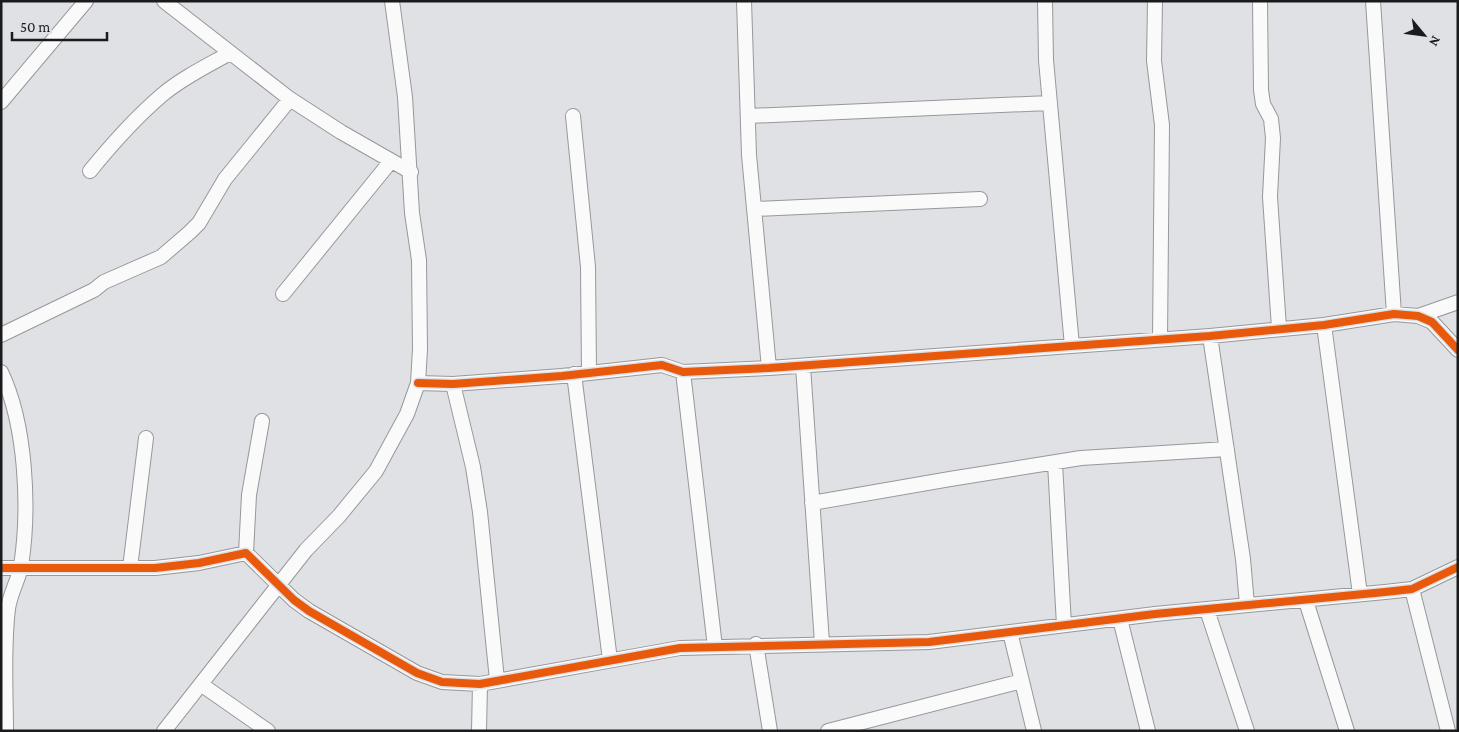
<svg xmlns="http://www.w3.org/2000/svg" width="1459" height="732" font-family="'Crimson Pro',serif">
<rect width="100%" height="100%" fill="#dfe1e4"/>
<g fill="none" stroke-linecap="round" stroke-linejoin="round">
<defs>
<path id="minor" d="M 164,1 L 290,99 L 341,132 L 411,172
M 744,1 L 749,155 L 769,368
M 1045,1 L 1046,60 L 1072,346
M 1155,1 L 1154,61 L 1162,125 L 1160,339
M 1260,1 L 1261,90 L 1263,104 L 1271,119 L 1273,138 L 1270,197 L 1279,328
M 1373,1 L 1394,314
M 1,102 L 86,1
M 573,116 L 588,267 L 589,372
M 748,116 L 1049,103
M 90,171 C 112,144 135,118 162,95 C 182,78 207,66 230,53
M 754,209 L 980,199
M 283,294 L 391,161
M 1418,316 L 1458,302
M 1324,325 L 1360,594
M 1,335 L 94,290 L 104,282 L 161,257 L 190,232 L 199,223 L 225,179 L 290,99
M 1210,336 L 1243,559 L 1247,605
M 803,366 L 822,643
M 1,372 C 26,424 30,508 21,566 C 19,579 10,593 8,609 C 3,649 6,691 6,731
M 683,372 L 715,647
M 574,374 L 610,660
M 418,383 L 453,384 L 562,376 L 662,365 L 683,372 L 769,368 L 1210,336 L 1324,325 L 1394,314 L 1418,316 L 1432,322 L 1458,350
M 453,384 L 473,467 L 480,512 L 497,680
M 1055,463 L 1064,625
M 812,503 L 950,479 L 1081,458 L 1227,449
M 246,553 L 249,495 L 262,421
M 1,568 L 155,568 L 199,563 L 246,553 L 294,600 L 309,611 L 417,673 L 442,682 L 480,684 L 680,648 L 929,642 L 1155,614 L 1385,592 L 1412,589 L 1458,567
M 130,568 L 146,438
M 1412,589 L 1448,731
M 1306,601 L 1347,731
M 1207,610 L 1247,731
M 1120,619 L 1148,731
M 1010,632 L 1034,731
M 756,644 L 770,731
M 202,685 L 268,731
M 164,731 L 306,550 L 339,516 L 376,471 L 407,414 L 418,383 L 420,349 L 419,260 L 412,213 L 405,97 L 392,1
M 479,731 L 480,684
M 828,731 L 1022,681"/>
</defs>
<use href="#minor" stroke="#96989a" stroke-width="16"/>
<use href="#minor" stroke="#fafafb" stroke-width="14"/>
<defs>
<path id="cycleway" d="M 418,383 L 453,384 L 562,376 L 662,365 L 683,372 L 769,368 L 1210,336 L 1324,325 L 1394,314 L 1418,316 L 1432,322 L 1458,350
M 1,568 L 155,568 L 199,563 L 246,553 L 294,600 L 309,611 L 417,673 L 442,682 L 480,684 L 680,648 L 929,642 L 1155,614 L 1385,592 L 1412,589 L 1458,567"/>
</defs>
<use href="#cycleway" stroke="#dde1e6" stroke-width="11"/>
<use href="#cycleway" stroke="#e8590c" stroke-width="8"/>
</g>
<rect width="1459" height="732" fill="none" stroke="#1a1b1d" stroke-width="5"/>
<g transform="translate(1424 35) rotate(119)" stroke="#dde1e6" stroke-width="4" paint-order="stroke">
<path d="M0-4L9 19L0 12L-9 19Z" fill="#1a1b1d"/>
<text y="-8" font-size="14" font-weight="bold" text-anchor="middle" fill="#1a1b1d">N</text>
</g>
<path d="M12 32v8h95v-8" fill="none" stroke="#1a1b1d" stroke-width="2.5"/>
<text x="20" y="32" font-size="15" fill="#1a1b1d" stroke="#dde1e6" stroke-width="4" paint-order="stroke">50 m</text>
</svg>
